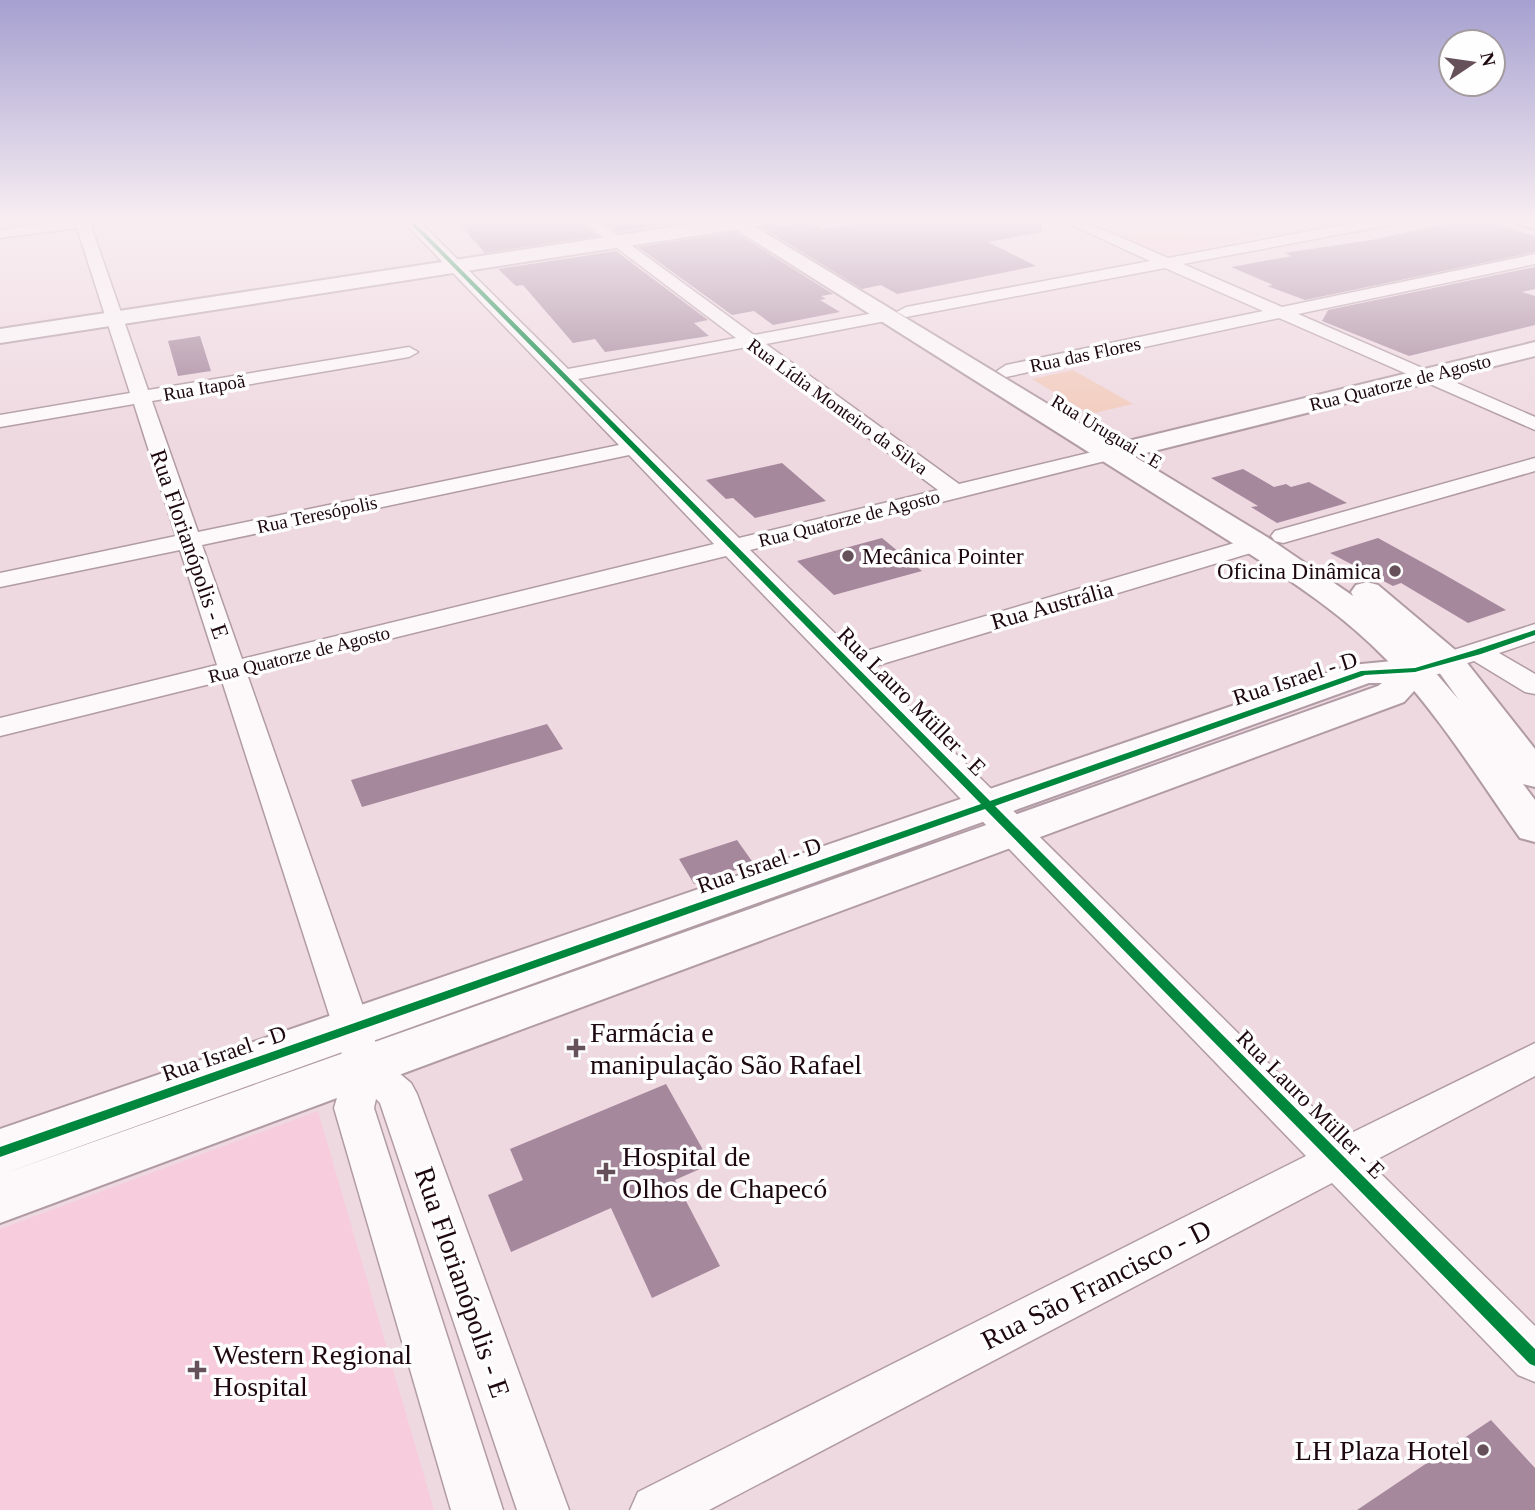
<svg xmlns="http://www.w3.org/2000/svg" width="1535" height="1510" font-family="Georgia,serif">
<rect width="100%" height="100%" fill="#efd9e1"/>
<path fill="#f7ccdc" d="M 1078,220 L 1344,220 L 1161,255 Z
M 318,1111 L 434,1510 L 0,1510 L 0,1229 Z"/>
<path fill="#f2cbbc" d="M 1102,220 L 1195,220 L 1218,229 L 1151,242 Z
M 1073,370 L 1133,404 L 1090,414 L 1032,379 Z"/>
<path fill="#a6889d" d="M 456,220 L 578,220 L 597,236 L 485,253 Z
M 602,220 L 697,220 L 618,232 Z
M 770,220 L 775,220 L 776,227 L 810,222 L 823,229 L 879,220 L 1041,220 L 1042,232 L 988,242 L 1036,266 L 897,294 L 881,285 L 862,289 L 761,227 Z
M 1483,220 L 1535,236 L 1535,252 L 1305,300 L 1267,286 L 1273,285 L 1231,267 L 1292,256 L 1284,253 L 1372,240 L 1458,221 Z
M 735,232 L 833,294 L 821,296 L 826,299 L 820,300 L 840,312 L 773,325 L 754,311 L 732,315 L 638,247 Z
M 616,251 L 708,320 L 694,323 L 709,336 L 605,352 L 595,339 L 573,343 L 523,285 L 516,286 L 498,269 Z
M 1535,267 L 1535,289 L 1522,292 L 1535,296 L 1535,325 L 1409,356 L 1322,321 L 1328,310 Z
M 200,336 L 211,371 L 178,376 L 168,341 Z
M 782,463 L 826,501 L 755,518 L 733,498 L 726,499 L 706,480 Z
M 1243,469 L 1274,487 L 1286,484 L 1291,487 L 1309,482 L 1347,503 L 1277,523 L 1251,507 L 1258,506 L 1211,478 Z
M 882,538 L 922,571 L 834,595 L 797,561 Z
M 1378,538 L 1438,571 L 1506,610 L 1468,623 L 1401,583 L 1393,586 L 1330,553 Z
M 547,724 L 563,749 L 362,807 L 351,780 Z
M 737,840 L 754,864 L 694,884 L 679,859 Z
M 666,1084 L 711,1164 L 675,1180 L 720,1266 L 652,1298 L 611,1208 L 511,1252 L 488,1195 L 523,1180 L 510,1149 Z
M 1491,1420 L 1535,1468 L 1535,1510 L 1357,1510 Z"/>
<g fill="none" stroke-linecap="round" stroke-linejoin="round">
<defs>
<path id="minor" d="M 70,220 L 113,220 L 91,226 L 148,390 L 409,347 L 418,352 L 409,357 L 152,401 L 198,532 L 619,445 L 402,220 L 418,220 L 568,369 L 736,338 L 580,220 L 597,220 L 754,335 L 885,311 L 891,312 L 894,316 L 891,320 L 766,344 L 959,484 L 1134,442 L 1141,444 L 1144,448 L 1141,452 L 750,550 L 856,654 L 1248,539 L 1264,539 L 1268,544 L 1264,549 L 869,668 L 1343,1137 L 1535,1043 L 1535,1076 L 1370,1163 L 1535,1326 L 1535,1382 L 1518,1375 L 1332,1183 L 709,1510 L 630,1510 L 638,1492 L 1306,1156 L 726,556 L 247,674 L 381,1058 L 411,1083 L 417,1094 L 569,1510 L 517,1510 L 380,1103 L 376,1099 L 374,1108 L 503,1510 L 451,1510 L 334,1108 L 346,1067 L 222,681 L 0,736 L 0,718 L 217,665 L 180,550 L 0,587 L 0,573 L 176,536 L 134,404 L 0,427 L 0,415 L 130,393 L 77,228 L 0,238 L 0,230 ZM 747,347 L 938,490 L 739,538 L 578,379 ZM 629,455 L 714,544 L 242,659 L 202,545 Z
M 1061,220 L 1081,220 L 1168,258 L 1368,220 L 1401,220 L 1394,224 L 1183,264 L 1282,307 L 1535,254 L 1535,264 L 1298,314 L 1535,417 L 1535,430 L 1279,318 L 1006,377 L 997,371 L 1006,365 L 1263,311 L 1165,268 L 906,317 L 897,312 L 906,307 L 1150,261 Z
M 1535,458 L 1535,471 L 1283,543 L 1275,541 L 1271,536 L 1275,531 Z
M 1535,624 L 1535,641 L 1499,653 L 1535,674 L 1535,694 L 1525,692 L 1474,661 L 1448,669 L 1438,667 L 1434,661 L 1438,655 Z"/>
<path id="tertiary" d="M 718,220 L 767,220 L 758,226 L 0,343 L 0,329 Z
M 1517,220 L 1535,220 L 1535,229 L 1519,224 Z
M 1535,342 L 1535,356 L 1134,456 L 1124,454 L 1120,448 L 1124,442 Z
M 1448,650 L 1460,654 L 1466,661 L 1460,668 L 1427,677 L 1404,702 L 0,1223 L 0,1175 L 1378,686 L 1382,683 L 1369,683 L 0,1175 L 0,1129 L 1351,665 L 1414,659 Z"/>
<path id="primary" d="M 721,220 L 744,220 L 1267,537 L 1353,596 L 1351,592 L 1356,585 L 1367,582 L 1378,585 L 1460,654 L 1535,749 L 1535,787 L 1523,784 L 1535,800 L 1535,842 L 1520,838 C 1477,777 1437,712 1385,658 C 1344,616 1295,583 1245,551 ZM 1421,656 L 1436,668 L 1459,700 Z"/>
</defs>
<use href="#minor" stroke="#b19ba4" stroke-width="3"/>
<use href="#tertiary" stroke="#b19ba4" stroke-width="4"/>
<use href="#primary" stroke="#b19ba4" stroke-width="4"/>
<use href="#minor" fill="#fdf9fa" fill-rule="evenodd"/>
<use href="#tertiary" fill="#fdf9fa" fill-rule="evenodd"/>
<use href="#primary" fill="#fdf9fa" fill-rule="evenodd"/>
<defs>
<path id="cycleway" d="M 412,220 L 990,801 L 1361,671 L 1415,668 L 1475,650 L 1535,630 L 1535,635 L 1481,654 L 1415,672 L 1365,675 L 995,806 L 1535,1349 L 1535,1366 L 1530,1364 L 985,809 L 0,1157 L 0,1147 L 981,804 L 407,220 Z"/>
</defs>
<use href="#cycleway" stroke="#fefefe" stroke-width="4"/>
<use href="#cycleway" fill="#00873e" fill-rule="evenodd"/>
</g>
<linearGradient id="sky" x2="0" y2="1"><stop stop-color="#a5a0d0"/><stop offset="0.51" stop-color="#f8eef2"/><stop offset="1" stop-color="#f8eef2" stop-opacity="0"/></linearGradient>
<rect width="1535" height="432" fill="url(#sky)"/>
<g fill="#665059" stroke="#fefefe" stroke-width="2.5">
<circle cx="848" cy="556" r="7"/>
<circle cx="1395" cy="571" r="7"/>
<path d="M572.5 1037.5h7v7h7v7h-7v7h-7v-7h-7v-7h7z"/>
<path d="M602.5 1161.5h7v7h7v7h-7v7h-7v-7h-7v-7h7z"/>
<path d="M193.5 1359.5h7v7h7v7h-7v7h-7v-7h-7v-7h7z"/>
<circle cx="1483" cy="1450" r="7"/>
</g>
<g text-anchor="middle" stroke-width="7" stroke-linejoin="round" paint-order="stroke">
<g font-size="19" fill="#1d0710" stroke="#fefefe">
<text transform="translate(1085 354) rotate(-12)" y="7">Rua das Flores</text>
<text transform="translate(1400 382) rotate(-14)" y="7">Rua Quatorze de Agosto</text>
<text transform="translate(204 387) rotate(-10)" y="7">Rua Itapoã</text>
<text transform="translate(838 406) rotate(36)" y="7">Rua Lídia Monteiro da Silva</text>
<text transform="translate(1107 431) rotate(31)" y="7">Rua Uruguai - E</text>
<text transform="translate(317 514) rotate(-12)" y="7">Rua Teresópolis</text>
<text transform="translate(849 518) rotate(-14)" y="7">Rua Quatorze de Agosto</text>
<text transform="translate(299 654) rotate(-14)" y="7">Rua Quatorze de Agosto</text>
</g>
<g font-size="23" fill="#1d0710" stroke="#fefefe">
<text transform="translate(190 544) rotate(71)" y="8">Rua Florianópolis - E</text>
<text transform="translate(1052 605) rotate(-16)" y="8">Rua Austrália</text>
<text transform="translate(1295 678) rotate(-18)" y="8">Rua Israel - D</text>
<text transform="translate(912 701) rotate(45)" y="8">Rua Lauro Müller - E</text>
<text transform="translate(759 865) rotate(-19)" y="8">Rua Israel - D</text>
<text transform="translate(224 1053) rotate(-19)" y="8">Rua Israel - D</text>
<text transform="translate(1311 1104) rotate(45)" y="8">Rua Lauro Müller - E</text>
</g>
<g font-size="23" fill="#1d0710" stroke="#fefefe" text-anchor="start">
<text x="862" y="564">Mecânica Pointer</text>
<text x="1381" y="579" text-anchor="end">Oficina Dinâmica</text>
</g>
<g font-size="28" fill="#1d0710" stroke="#fefefe" text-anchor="start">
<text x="590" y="1042">Farmácia e<tspan x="590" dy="32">manipulação São Rafael</tspan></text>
<text x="622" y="1166">Hospital de<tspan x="622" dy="32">Olhos de Chapecó</tspan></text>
<text x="213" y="1364">Western Regional<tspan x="213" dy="32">Hospital</tspan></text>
<text x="1469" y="1460" text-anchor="end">LH Plaza Hotel</text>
</g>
<g font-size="28" fill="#1d0710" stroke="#fefefe">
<text transform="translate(463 1282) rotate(71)" y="10">Rua Florianópolis - E</text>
<text transform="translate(1096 1284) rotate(-27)" y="10">Rua São Francisco - D</text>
</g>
</g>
<g transform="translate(1472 63) rotate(77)"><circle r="33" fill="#fefefe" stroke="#a49b9f" stroke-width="2"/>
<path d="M0-5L12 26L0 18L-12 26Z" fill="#665059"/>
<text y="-10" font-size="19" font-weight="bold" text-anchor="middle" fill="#1d0710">N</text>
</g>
</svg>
